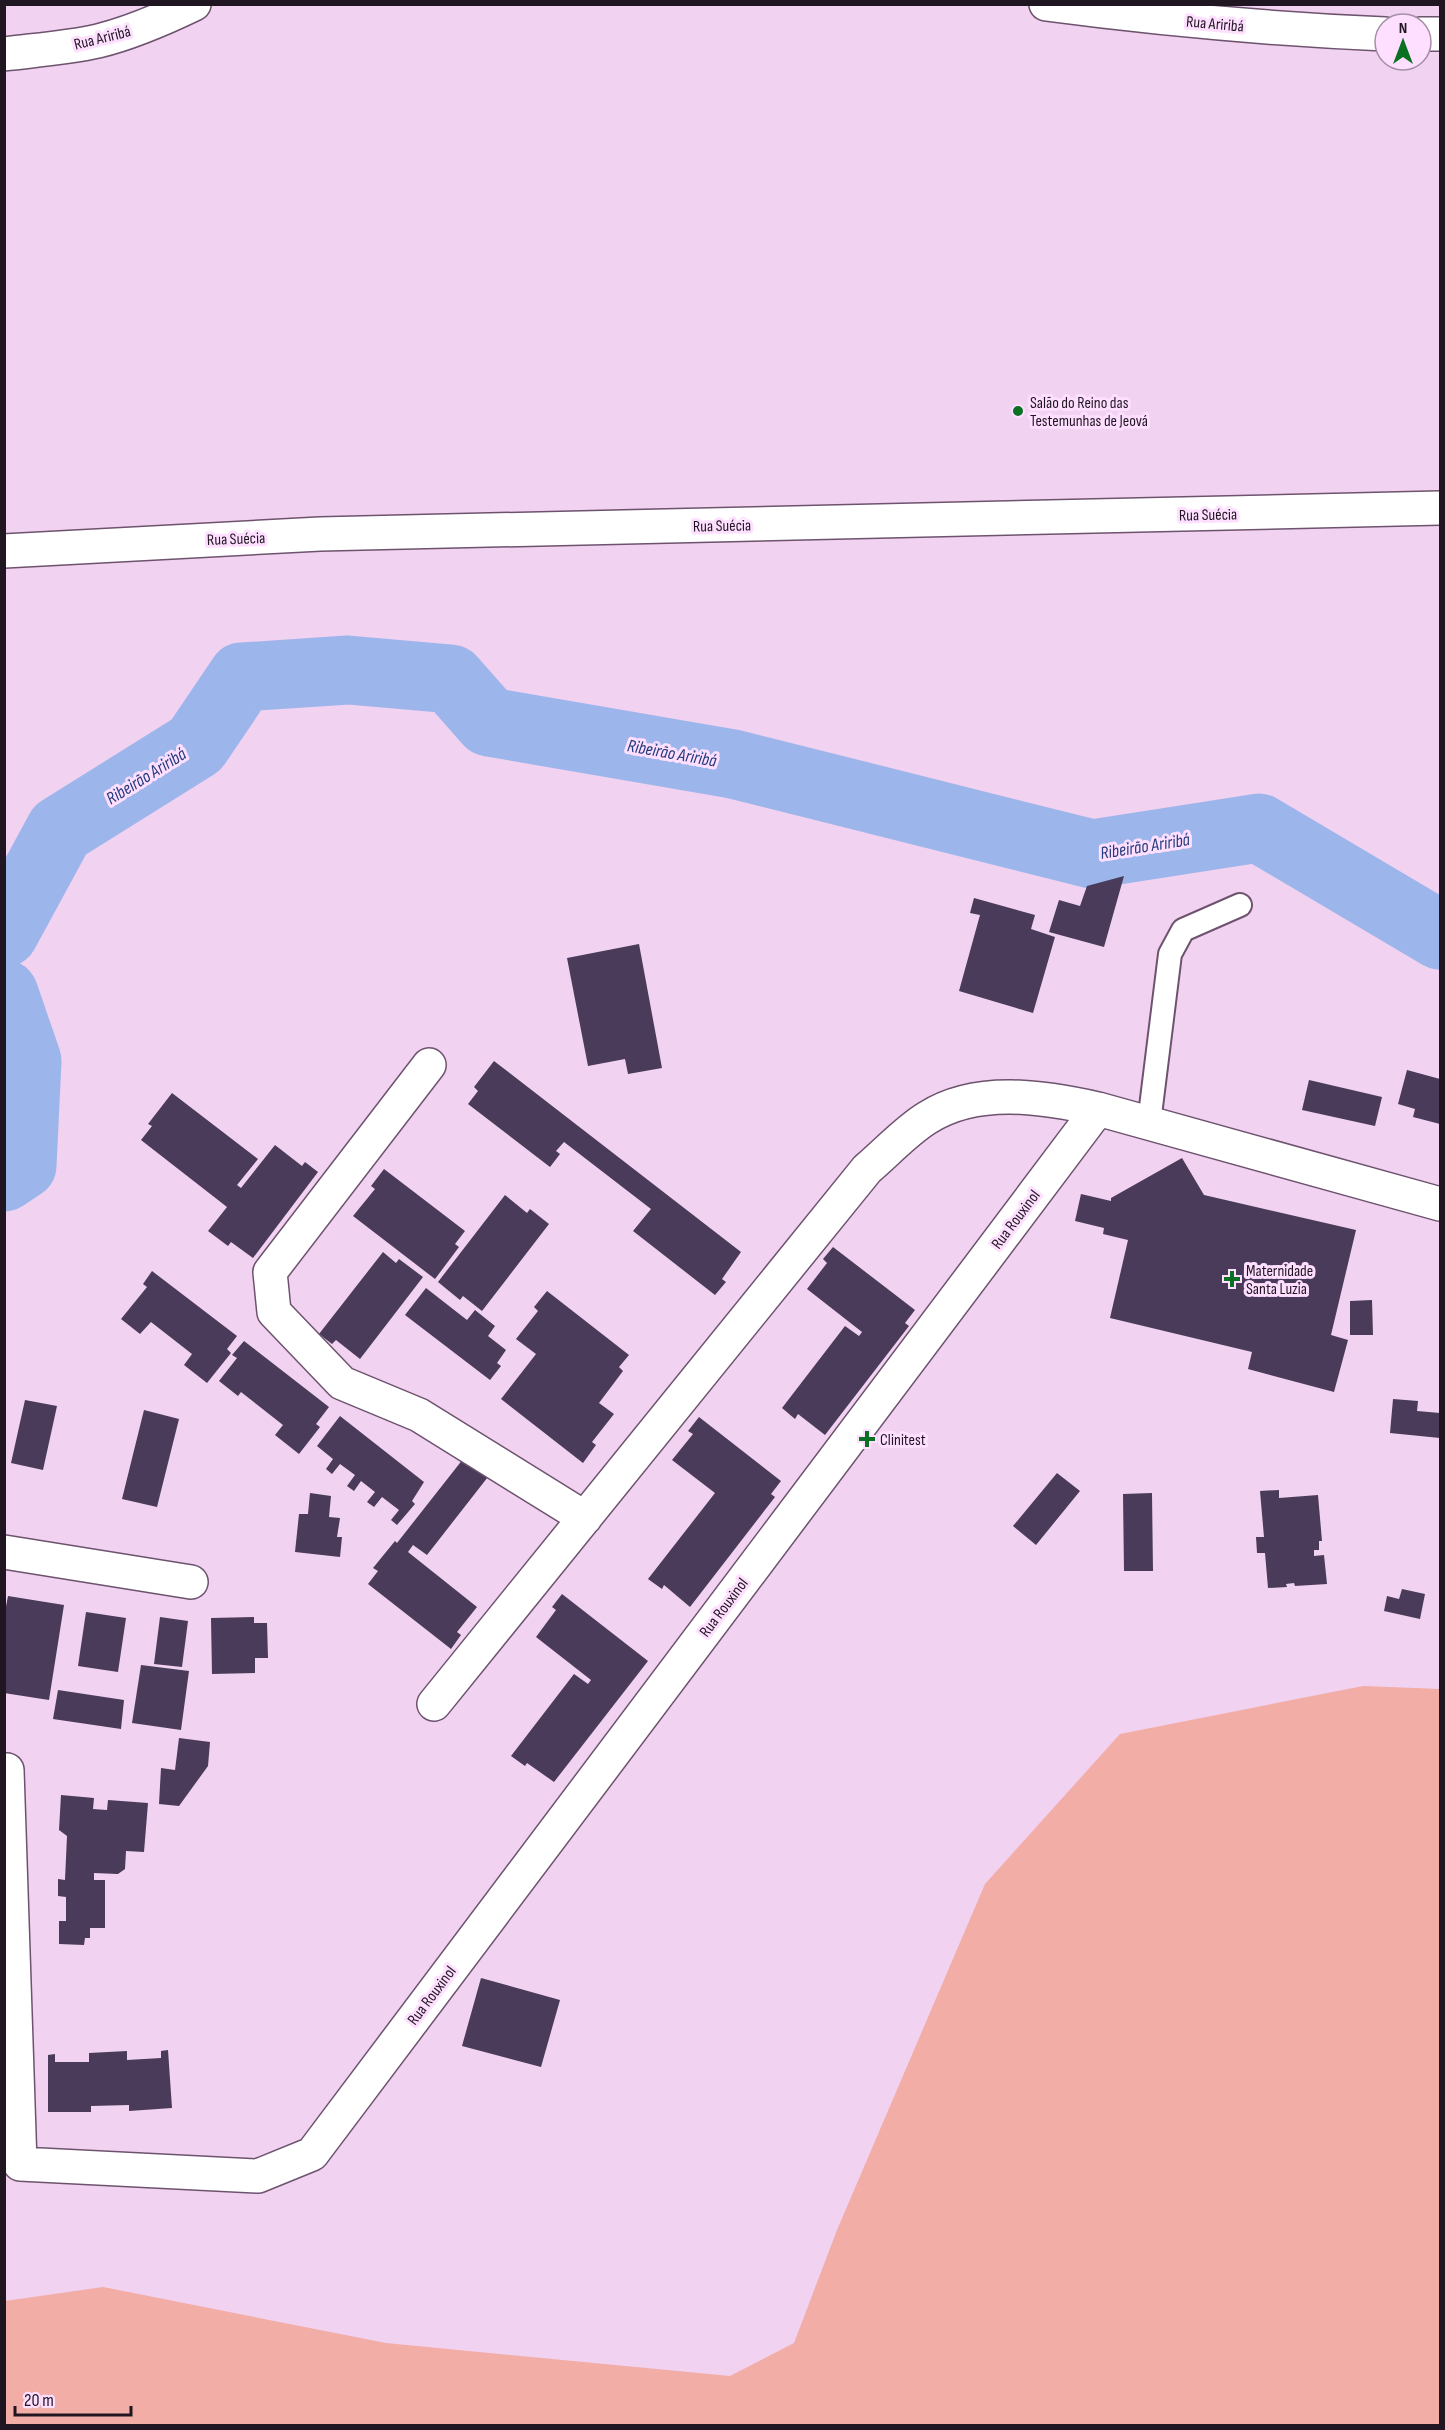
<svg xmlns="http://www.w3.org/2000/svg" width="1445" height="2430" font-family="'Sofia Sans Condensed',sans-serif">
<rect width="100%" height="100%" fill="#f1d2f1"/>
<path fill="#f2ada6" d="M 1363,1686 L 1440,1689 L 1440,2425 L 5,2425 L 5,2301 L 103,2287 L 386,2343 L 730,2376 L 794,2343 L 837,2230 L 985,1884 L 1120,1734 Z"/>
<g fill="none" stroke-linecap="round" stroke-linejoin="round">
<path stroke="#9cb5ea" stroke-width="69" d="M 4,933 L 60,830 L 196,745 L 242,677 L 348,670 L 451,679 L 489,722 L 733,764 L 1092,854 L 1259,828 L 1440,935
M 4,994 L 27,1061 L 22,1165 L 4,1177"/>
</g>
<path fill="#493b59" d="M 1124,876 L 1104,947 L 1049,932 L 1059,900 L 1080,906 L 1087,886 Z
M 974,898 L 1035,915 L 1031,929 L 1055,937 L 1033,1013 L 959,991 L 980,915 L 970,913 Z
M 639,944 L 662,1068 L 628,1074 L 625,1059 L 588,1066 L 567,958 Z
M 494,1061 L 741,1252 L 722,1279 L 726,1282 L 715,1295 L 633,1231 L 651,1209 L 564,1142 L 556,1151 L 560,1154 L 550,1167 L 468,1104 L 478,1091 L 474,1087 Z
M 1407,1070 L 1440,1079 L 1440,1124 L 1413,1117 L 1415,1109 L 1398,1104 Z
M 1309,1080 L 1382,1097 L 1375,1126 L 1302,1110 Z
M 172,1093 L 258,1159 L 237,1185 L 241,1188 L 275,1145 L 302,1166 L 305,1162 L 318,1172 L 253,1258 L 231,1242 L 228,1246 L 208,1231 L 227,1207 L 141,1140 L 152,1126 L 148,1124 Z
M 1182,1158 L 1204,1195 L 1356,1230 L 1331,1335 L 1348,1340 L 1334,1392 L 1248,1369 L 1252,1352 L 1110,1318 L 1128,1240 L 1103,1234 L 1104,1228 L 1075,1221 L 1081,1194 L 1111,1201 L 1111,1198 Z
M 384,1169 L 465,1231 L 455,1244 L 459,1247 L 435,1279 L 353,1216 L 375,1189 L 371,1186 Z
M 505,1195 L 527,1213 L 530,1209 L 549,1224 L 482,1311 L 463,1296 L 460,1300 L 438,1282 Z
M 833,1247 L 915,1310 L 905,1323 L 909,1326 L 825,1435 L 798,1414 L 795,1419 L 782,1408 L 845,1326 L 859,1336 L 862,1332 L 807,1289 L 827,1263 L 823,1259 Z
M 383,1252 L 396,1263 L 399,1259 L 423,1277 L 360,1359 L 336,1340 L 332,1344 L 319,1334 Z
M 152,1271 L 237,1336 L 227,1349 L 231,1353 L 207,1383 L 184,1365 L 192,1354 L 151,1322 L 140,1334 L 121,1319 L 147,1287 L 143,1284 Z
M 426,1288 L 467,1320 L 475,1310 L 495,1326 L 488,1336 L 506,1350 L 497,1363 L 501,1366 L 490,1380 L 405,1315 Z
M 547,1291 L 629,1355 L 619,1367 L 623,1371 L 599,1403 L 614,1414 L 592,1442 L 596,1445 L 583,1463 L 501,1399 L 536,1354 L 516,1339 L 538,1311 L 534,1307 Z
M 1372,1300 L 1373,1335 L 1350,1335 L 1350,1301 Z
M 244,1341 L 329,1407 L 316,1424 L 320,1427 L 299,1454 L 275,1435 L 283,1425 L 241,1392 L 238,1396 L 219,1381 L 237,1358 L 232,1355 Z
M 1393,1399 L 1418,1401 L 1417,1411 L 1440,1413 L 1440,1438 L 1390,1433 Z
M 25,1400 L 57,1406 L 43,1470 L 11,1463 Z
M 144,1410 L 179,1419 L 157,1507 L 122,1499 Z
M 340,1416 L 424,1482 L 412,1501 L 415,1504 L 397,1525 L 391,1520 L 399,1510 L 382,1497 L 374,1507 L 367,1502 L 375,1492 L 361,1481 L 354,1491 L 347,1486 L 355,1475 L 340,1464 L 332,1474 L 326,1469 L 333,1459 L 317,1446 Z
M 699,1417 L 781,1481 L 771,1494 L 775,1497 L 690,1607 L 664,1585 L 662,1589 L 648,1579 L 715,1493 L 672,1460 L 693,1434 L 688,1431 Z
M 467,1454 L 491,1473 L 427,1555 L 413,1545 L 408,1552 L 477,1607 L 457,1632 L 461,1635 L 451,1649 L 368,1584 L 378,1571 L 373,1568 L 395,1541 L 397,1543 Z
M 1057,1473 L 1080,1491 L 1036,1545 L 1013,1526 Z
M 1279,1490 L 1279,1498 L 1318,1495 L 1322,1541 L 1319,1541 L 1319,1550 L 1314,1550 L 1314,1556 L 1324,1555 L 1327,1584 L 1295,1586 L 1294,1583 L 1286,1584 L 1287,1587 L 1268,1588 L 1265,1553 L 1257,1553 L 1256,1537 L 1264,1537 L 1260,1491 Z
M 310,1493 L 331,1496 L 329,1517 L 340,1518 L 337,1537 L 342,1537 L 340,1557 L 295,1552 L 299,1514 L 308,1514 Z
M 1152,1493 L 1153,1571 L 1124,1571 L 1123,1494 Z
M 1402,1589 L 1425,1594 L 1420,1619 L 1384,1611 L 1387,1596 L 1399,1599 Z
M 562,1594 L 648,1661 L 554,1782 L 527,1763 L 525,1766 L 511,1756 L 574,1674 L 588,1684 L 591,1680 L 536,1637 L 556,1610 L 552,1607 Z
M 8,1596 L 64,1605 L 49,1700 L 4,1693 L 4,1617 Z
M 86,1612 L 126,1618 L 118,1672 L 78,1666 Z
M 160,1617 L 188,1621 L 182,1667 L 154,1664 Z
M 254,1617 L 254,1623 L 267,1623 L 268,1658 L 255,1658 L 255,1673 L 212,1674 L 211,1618 Z
M 141,1665 L 189,1671 L 181,1730 L 132,1723 Z
M 58,1690 L 124,1700 L 121,1729 L 53,1719 Z
M 179,1738 L 210,1742 L 208,1766 L 179,1806 L 159,1804 L 161,1768 L 175,1770 Z
M 61,1795 L 94,1798 L 93,1809 L 107,1810 L 108,1800 L 148,1803 L 144,1852 L 126,1851 L 125,1869 L 118,1874 L 94,1873 L 94,1880 L 105,1880 L 105,1928 L 90,1928 L 90,1938 L 85,1938 L 84,1945 L 59,1944 L 59,1921 L 66,1921 L 66,1897 L 58,1896 L 58,1879 L 65,1880 L 67,1836 L 59,1830 Z
M 481,1978 L 560,2000 L 541,2067 L 462,2046 Z
M 168,2050 L 172,2108 L 129,2111 L 129,2105 L 91,2106 L 91,2112 L 48,2112 L 48,2055 L 55,2054 L 55,2062 L 89,2062 L 89,2053 L 127,2051 L 127,2060 L 161,2058 L 161,2051 Z"/>
<g fill="none" stroke-linecap="round" stroke-linejoin="round">
<defs>
<path id="service" d="M 1149,1123 L 1170,954 L 1183,930 L 1240,905"/>
<path id="minor" d="M 1046,4 C 1159,19 1271,29 1385,34
M 1421,34 L 1440,34
M 4,54 C 36,50 67,48 98,41 C 131,33 163,19 194,4
M 4,551 L 320,534 L 1440,508
M 429,1065 L 270,1272 L 274,1312 L 342,1383 L 419,1415 L 585,1518
M 4,1552 L 191,1582
M 434,1704 L 867,1169 C 887,1152 906,1131 927,1118 C 977,1086 1043,1097 1098,1109
M 7,1770 L 20,2164 L 258,2176 L 312,2154 L 1098,1109 L 1440,1204"/>
</defs>
<use href="#service" stroke="#6d536e" stroke-width="26"/>
<use href="#minor" stroke="#6d536e" stroke-width="36"/>
<use href="#service" stroke="#fff" stroke-width="22"/>
<use href="#minor" stroke="#fff" stroke-width="33"/>
</g>
<g fill="#097121" stroke="#fedfff" stroke-width="2">
<circle cx="1018" cy="411" r="6"/>
<path d="M1229 1270h6v6h6v6h-6v6h-6v-6h-6v-6h6z"/>
<path d="M864 1430h6v6h6v6h-6v6h-6v-6h-6v-6h6z"/>
</g>
<g text-anchor="middle" stroke-width="6" stroke-linejoin="round" paint-order="stroke">
<g font-size="16" fill="#201621" stroke="#fedfff">
<text transform="translate(1215 23) rotate(5)" y="6">Rua Ariribá</text>
<text transform="translate(102 37) rotate(-14)" y="6">Rua Ariribá</text>
<text transform="translate(1208 514) rotate(-1)" y="6">Rua Suécia</text>
<text transform="translate(722 525) rotate(-1)" y="6">Rua Suécia</text>
<text transform="translate(236 538) rotate(-2)" y="6">Rua Suécia</text>
<text transform="translate(1015 1219) rotate(-53)" y="6">Rua Rouxinol</text>
<text transform="translate(723 1607) rotate(-53)" y="6">Rua Rouxinol</text>
<text transform="translate(431 1995) rotate(-53)" y="6">Rua Rouxinol</text>
</g>
<g font-size="16" fill="#201621" stroke="#fedfff" text-anchor="start">
<text x="1030" y="408">Salão do Reino das<tspan x="1030" dy="18">Testemunhas de Jeová</tspan></text>
<text x="1246" y="1276">Maternidade<tspan x="1246" dy="18">Santa Luzia</tspan></text>
<text x="880" y="1445">Clinitest</text>
</g>
<g font-size="18" font-style="italic" fill="#243c7b" stroke="#fedfff">
<text transform="translate(672 753) rotate(10)" y="6">Ribeirão Ariribá</text>
<text transform="translate(146 776) rotate(-32)" y="6">Ribeirão Ariribá</text>
<text transform="translate(1145 846) rotate(-9)" y="6">Ribeirão Ariribá</text>
</g>
</g>
<rect width="1445" height="2430" fill="none" stroke="#201621" stroke-width="12"/>
<g transform="translate(1403 42)"><circle r="28" fill="#fedfff" stroke="#a58fa6" stroke-width="1.5"/>
<path d="M0-4.5L10 22L0 15L-10 22Z" fill="#097121"/>
<text y="-9" font-size="16" font-weight="bold" text-anchor="middle" fill="#201621">N</text>
</g>
<path d="M15 2406v9h116v-9" fill="none" stroke="#201621" stroke-width="3"/>
<text x="24" y="2406" font-size="18" fill="#201621" stroke="#fedfff" stroke-width="4.5" paint-order="stroke">20 m</text>
</svg>
